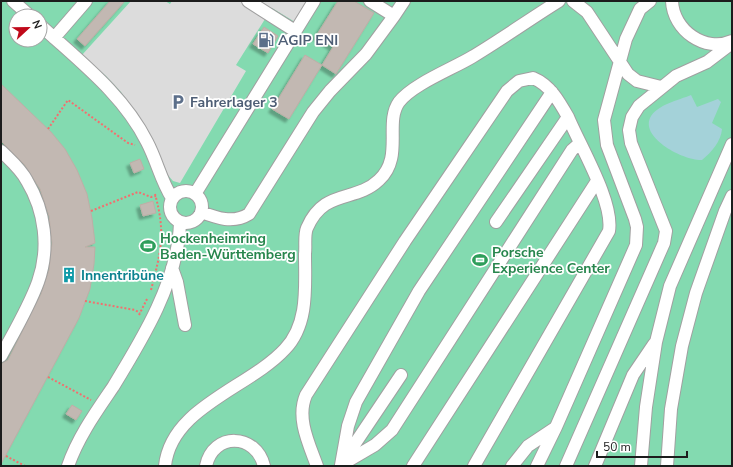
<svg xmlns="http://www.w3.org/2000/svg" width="733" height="467" font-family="'Nunito Sans',sans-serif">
<defs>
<filter id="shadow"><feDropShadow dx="-3.5" dy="3.5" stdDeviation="1" flood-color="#0004"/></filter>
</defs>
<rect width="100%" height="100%" fill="#ede9e3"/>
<path fill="#83dab0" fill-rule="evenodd" d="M 1,1 L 732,1 L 732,466 L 1,466 ZM 16,16 L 40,16 L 40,40 L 16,40 Z"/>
<path fill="#dcdcdc" d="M 131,1 L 165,1 L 170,4 L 172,1 L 308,1 L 295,22 L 272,8 L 236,65 L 246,71 L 180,183 L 173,181 L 167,174 L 137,115 L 121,92 L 106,76 L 82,55 Z"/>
<path fill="#a4d2d9" d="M 691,95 L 697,107 L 718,99 L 721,102 L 712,123 L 722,129 C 721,141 712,152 702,160 C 685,161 641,139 650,118 C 656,105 679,100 691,95 Z"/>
<path fill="#c2b8b2" stroke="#beaea6" filter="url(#shadow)" d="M 110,1 L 125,1 L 85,46 L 77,39 Z
M 338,1 L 354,1 L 374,13 L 336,74 L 322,65 L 333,47 L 316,36 Z
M 264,27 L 278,36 L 268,53 L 253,44 Z
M 305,55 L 322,65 L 289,119 L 272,109 Z
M 1,84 L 51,132 L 65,149 L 77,170 L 87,194 L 92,218 L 95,243 L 85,247 L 95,247 L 94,264 L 90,289 L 79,318 L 1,464 L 1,364 L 8,360 L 41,294 L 49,270 L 52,243 L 49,216 L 40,189 L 24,164 L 1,141 Z
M 140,159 L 144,169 L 134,173 L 130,163 Z
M 153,201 L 156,213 L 143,216 L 140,205 Z
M 72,405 L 82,411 L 76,420 L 66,414 Z"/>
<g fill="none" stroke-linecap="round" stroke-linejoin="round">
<defs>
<path id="minor" d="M 13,1 L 30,16
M 248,1 L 295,31
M 370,1 L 394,16 L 404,1
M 573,1 L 587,12 L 628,74 L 637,81 L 661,87
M 672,1 C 673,30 705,53 732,41
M 40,25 C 79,61 123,94 147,142 C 157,161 161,181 172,198
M 54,38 L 86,1
M 1,151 C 10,160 21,169 27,181 C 45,211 50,248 38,282 C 29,307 14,332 1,356
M170 207a16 16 0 1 1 32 0a16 16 0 1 1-32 0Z
M 195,194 L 314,1
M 201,212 C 217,218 233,224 249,214 L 313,112 L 330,91 L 366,54 L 394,16
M 496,222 L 568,117
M 172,268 L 177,282 L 185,325
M 344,460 L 401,375
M 341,465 L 348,426 L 356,402 L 419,291 L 552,92
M 341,465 L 375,445 L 392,430 L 572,150 L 580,143
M 68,466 C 78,437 96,412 113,387 C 143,338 178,281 180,223
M 165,466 C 171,407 249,388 285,349 C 309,324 305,286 305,254 C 306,246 304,235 307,228 C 324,188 355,203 379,180 C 404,157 384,123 399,102 C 413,84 452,69 472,57 C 502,39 530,19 559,1
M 206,466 C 213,432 256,433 264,466
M 317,466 C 309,444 296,418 306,395 L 405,241 L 507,91 L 519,81 L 533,78 C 550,85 559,101 568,117 C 580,146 614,202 609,231 L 474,466
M 413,466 L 597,181
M 512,466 L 528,446 L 555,428
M 537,466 L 556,427 L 636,245 L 637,227 L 635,219 L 607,145 L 604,120 L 626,39 L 640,9 L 650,1
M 566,466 L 664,243 L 666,231 L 631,143 L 629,130 L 632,117 L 639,106 L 676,76 L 707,62 L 732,43
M 595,466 L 633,375 L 654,344
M 641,466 L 646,407 L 656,342 L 670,286 L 732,144
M 667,466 L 671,409 L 682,346 L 696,293 L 725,211 L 732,196"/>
</defs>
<use href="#minor" stroke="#a0a0a0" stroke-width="14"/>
<path stroke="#f36f6e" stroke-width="2" stroke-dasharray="2 2" stroke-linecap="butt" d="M 48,129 L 68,100 L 128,143 L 135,145
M 91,211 L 138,192 L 151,197 L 156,196
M 151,290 C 161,251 166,234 155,194
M 85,301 L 135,310 L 140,313
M 139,315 L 147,299
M 48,377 L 91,400
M 6,456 L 25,466"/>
<use href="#minor" stroke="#fff" stroke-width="12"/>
</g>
<defs>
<symbol id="fuel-bare" viewBox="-9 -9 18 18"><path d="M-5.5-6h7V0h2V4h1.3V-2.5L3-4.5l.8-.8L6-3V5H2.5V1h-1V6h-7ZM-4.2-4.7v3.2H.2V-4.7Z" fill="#5c6f8a" stroke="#fff" stroke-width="2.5" paint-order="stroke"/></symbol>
<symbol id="parking-bare" viewBox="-9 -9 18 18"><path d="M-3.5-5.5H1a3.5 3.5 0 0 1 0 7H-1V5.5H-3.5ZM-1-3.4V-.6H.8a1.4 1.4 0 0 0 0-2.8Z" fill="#5c6f8a" stroke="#fff" stroke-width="2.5" paint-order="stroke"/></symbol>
<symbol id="stadium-bare" viewBox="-9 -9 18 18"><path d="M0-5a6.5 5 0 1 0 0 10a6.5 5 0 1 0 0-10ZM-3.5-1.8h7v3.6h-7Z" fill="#2e9e5b" stroke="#fff" stroke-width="2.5" paint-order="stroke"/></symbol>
<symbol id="building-bare" viewBox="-9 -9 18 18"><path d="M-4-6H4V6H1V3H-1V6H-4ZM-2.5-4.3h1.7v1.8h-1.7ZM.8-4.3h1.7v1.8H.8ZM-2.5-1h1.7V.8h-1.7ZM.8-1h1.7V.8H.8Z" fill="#0f9aa8" stroke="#fff" stroke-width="2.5" paint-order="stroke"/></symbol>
</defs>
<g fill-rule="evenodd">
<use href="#fuel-bare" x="255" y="29" width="22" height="22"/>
<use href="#parking-bare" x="167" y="91" width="22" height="22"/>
<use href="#stadium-bare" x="137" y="235" width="22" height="22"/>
<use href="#stadium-bare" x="469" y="249" width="22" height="22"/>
<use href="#building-bare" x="58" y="264" width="22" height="22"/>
</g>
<g text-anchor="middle" stroke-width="3.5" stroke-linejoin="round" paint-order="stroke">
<g font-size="14" font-weight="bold" fill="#4e5e75" stroke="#fff" text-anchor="start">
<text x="278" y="45">AGIP ENI</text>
<text x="190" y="107">Fahrerlager 3</text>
</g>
<g font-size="14" font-weight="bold" fill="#27864d" stroke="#fff" text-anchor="start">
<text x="160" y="243">Hockenheimring<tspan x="160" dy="16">Baden-Württemberg</tspan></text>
<text x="492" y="257">Porsche<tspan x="492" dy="16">Experience Center</tspan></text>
</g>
<g font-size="14" font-weight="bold" fill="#0d838f" stroke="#fff" text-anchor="start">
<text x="81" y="280">Innentribüne</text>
</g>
</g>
<rect width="733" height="467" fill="none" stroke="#1c1c1c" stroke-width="4"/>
<g transform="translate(28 28) rotate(68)"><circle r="19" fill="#ffffff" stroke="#a4a4a4"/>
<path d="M0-3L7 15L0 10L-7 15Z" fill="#c0091a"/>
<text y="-6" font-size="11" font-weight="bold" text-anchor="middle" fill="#1c1c1c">N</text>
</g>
<path d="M597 451v6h90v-6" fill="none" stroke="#1c1c1c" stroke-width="2"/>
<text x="603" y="451" font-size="12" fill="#1c1c1c" stroke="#ffffff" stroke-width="3" paint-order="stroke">50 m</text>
</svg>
